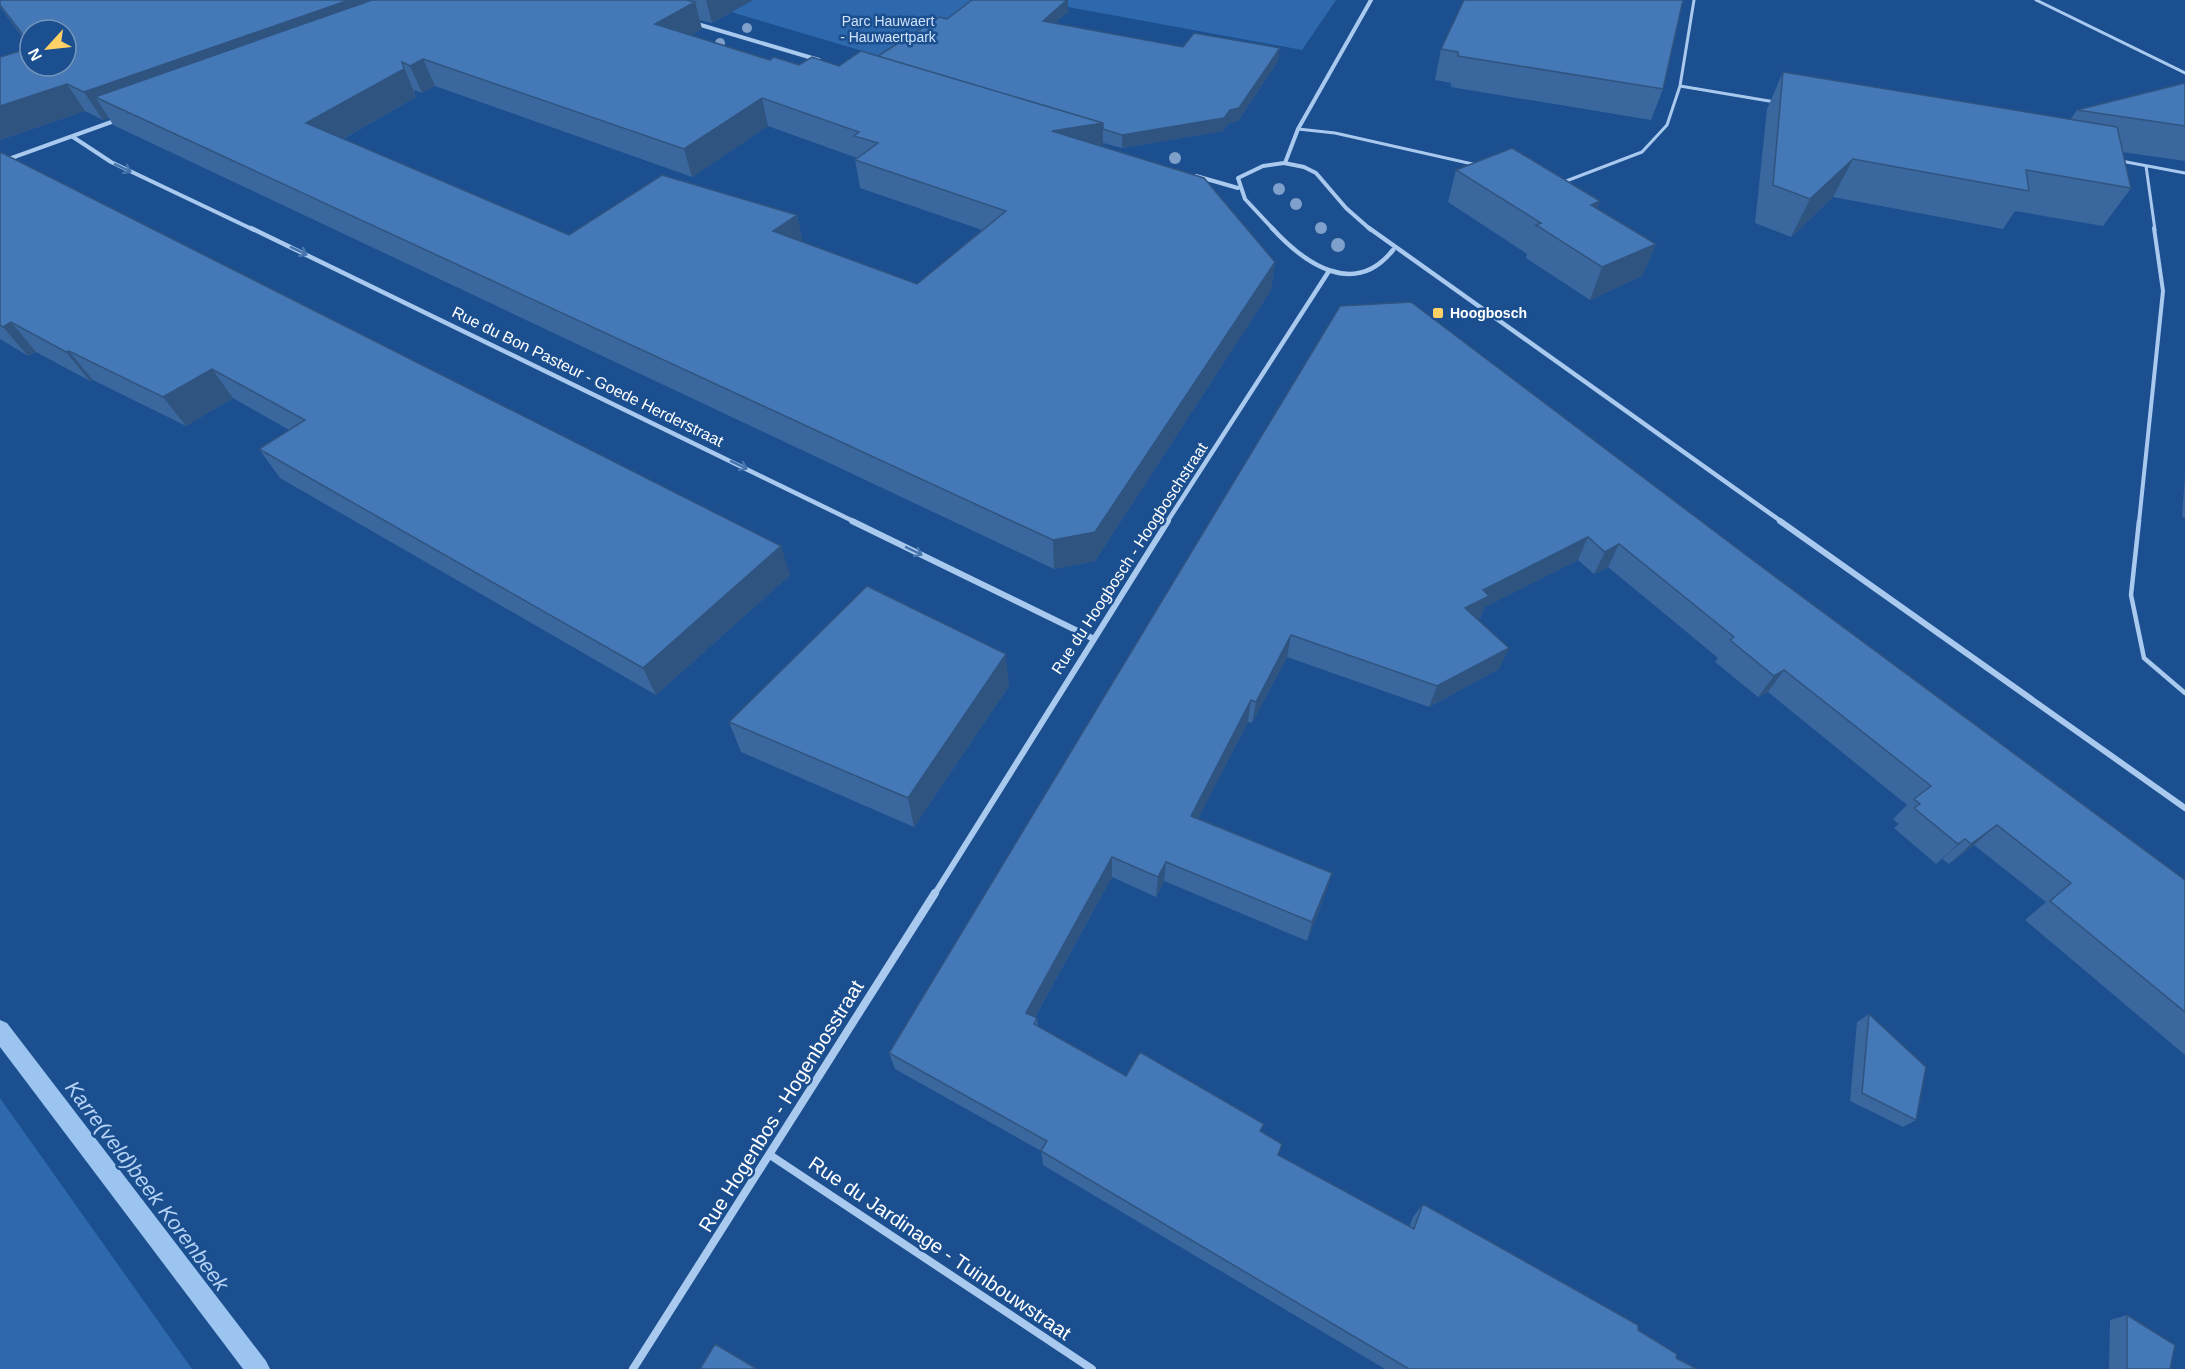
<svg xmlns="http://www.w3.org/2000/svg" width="2185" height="1369" font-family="Arial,sans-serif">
<rect width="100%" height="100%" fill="#1b4f8f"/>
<path fill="#2e69ad" d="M 753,0 L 975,0 L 893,60 L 731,12 Z
M 1030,0 L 1336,0 L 1302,50 Z
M 0,1098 L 2,1101 L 192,1369 L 0,1369 Z"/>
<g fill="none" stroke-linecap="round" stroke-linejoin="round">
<path fill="#9cc4f0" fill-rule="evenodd" d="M 0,1020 L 7,1023 L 266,1361 L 270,1369 L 243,1369 L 0,1047 Z"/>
<path stroke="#a9c9ee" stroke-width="3" d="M 1694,0 L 1680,86 L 1775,102
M 2036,0 L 2185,73
M 1298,129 L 1335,133 L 1477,165
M 2121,161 L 2185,173
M 2146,166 L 2155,230
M 1561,183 L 1642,152 L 1667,125 L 1680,86"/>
<path stroke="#a9c9ee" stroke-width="4" d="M 2139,522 L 2163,291 L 2154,228"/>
<path stroke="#a9c9ee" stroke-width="4.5" d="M 2139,521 L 2131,595 L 2144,658 L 2185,693"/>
<path stroke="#a9c9ee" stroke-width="4" d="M 694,23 L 819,60
M 73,137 L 111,162 L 254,230
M 0,162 L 117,120
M 1285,163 L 1298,129 L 1371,0
M 1196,176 L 1238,188
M 1274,230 L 1245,199 L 1238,178 L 1263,166 L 1284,163 L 1304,167 L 1316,173 L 1346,208 L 1371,230"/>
<path stroke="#a9c9ee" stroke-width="4.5" d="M 251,228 L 855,522
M 1272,228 C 1304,263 1354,299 1393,250
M 1369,228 L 1782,522
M 1167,522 L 1329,271"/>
<path stroke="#a9c9ee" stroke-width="6" d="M 852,521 L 1092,638
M 1780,521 L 2185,808
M 934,895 L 1168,521"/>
<path stroke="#a9c9ee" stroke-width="8" d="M 770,1155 L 1092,1369
M 633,1369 L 935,893"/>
</g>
<g fill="#7ea0ca">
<circle cx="747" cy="28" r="5"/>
<circle cx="720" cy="43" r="5"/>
<circle cx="1175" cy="158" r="6"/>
<circle cx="1279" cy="189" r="6"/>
<circle cx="1296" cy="204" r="6"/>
<circle cx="1321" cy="228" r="6"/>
<circle cx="1338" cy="245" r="7"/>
</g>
<path fill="#3a679d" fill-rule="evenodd" d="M 0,0 L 753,0 L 712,23 L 699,20 L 702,29 L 691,35 L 770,60 L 799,65 L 839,66 L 878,56 L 947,19 L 972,0 L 1068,0 L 1068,12 L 1055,23 L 1183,47 L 1278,61 L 1238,121 L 1229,123 L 1223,131 L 1122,148 L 1103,143 L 1103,147 L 1275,262 L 1271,290 L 1095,561 L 1054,569 L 113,125 L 109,118 L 103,120 L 85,111 L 0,140 L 0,57 L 66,66 L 30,30 L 30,47 L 0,7 ZM 435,86 L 692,177 L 768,126 L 857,158 L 855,160 L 860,188 L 982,230 L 917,284 L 802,242 L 797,215 L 569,235 L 343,139 L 416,97 L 414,90 L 422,93 Z
M 1441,49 L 1663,89 L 1651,120 L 1451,87 L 1451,83 L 1435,80 Z
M 1783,72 L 2070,120 L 2077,110 L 2185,83 L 2185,161 L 2122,152 L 2131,188 L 2103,226 L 2015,211 L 2003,229 L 1833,197 L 1791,237 L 1755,223 L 1767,109 Z
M 0,152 L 790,575 L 656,695 L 280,478 L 259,449 L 289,430 L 233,398 L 186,426 L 93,380 L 90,381 L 36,352 L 28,356 L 0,339 Z
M 1456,170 L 1597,208 L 1656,244 L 1642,276 L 1590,300 L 1526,258 L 1527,254 L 1448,202 Z
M 1340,306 L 1754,561 L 2185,880 L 2185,1055 L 2025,920 L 2046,902 L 1974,845 L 1949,864 L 1942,859 L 1936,864 L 1894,828 L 1899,824 L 1893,819 L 1907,805 L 1768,692 L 1758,697 L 1715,662 L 1718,658 L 1608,567 L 1594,574 L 1578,560 L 1485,607 L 1480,618 L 1477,620 L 1499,669 L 1429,707 L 1287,657 L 1252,723 L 1248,722 L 1198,818 L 1332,873 L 1326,892 L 1307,941 L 1164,881 L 1156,897 L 1112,877 L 1035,1017 L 1037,1018 L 1038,1026 L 1126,1076 L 1262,1132 L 1278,1155 L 1409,1227 L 1413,1217 L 1423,1204 L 1638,1330 L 1676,1358 L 1697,1369 L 1385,1369 L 1043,1165 L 1041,1151 L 895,1069 L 889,1053 Z
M 2185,475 L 2185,518 L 2182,517 Z
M 1009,686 L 914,827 L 741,752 L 729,722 Z
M 1869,1014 L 1916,1120 L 1903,1127 L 1850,1101 L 1857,1022 Z
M 2127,1315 L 2170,1369 L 2109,1369 L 2110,1320 Z"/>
<path fill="#305480" d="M 349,0 L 435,0 L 95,97 L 109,118 L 103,120 L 84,92 Z
M 706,0 L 753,0 L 712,23 Z
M 1067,0 L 1068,0 L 1068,12 L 1043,33 L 1043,21 Z
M 695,2 L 702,29 L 662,51 L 655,24 Z
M 1280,48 L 1278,61 L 1238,121 L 1229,123 L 1223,131 L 1122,148 L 1122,135 L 1230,110 Z
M 423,59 L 435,86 L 422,93 L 410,66 Z
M 402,62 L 416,97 L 321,151 L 306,123 Z
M 67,84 L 85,111 L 0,140 L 0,106 Z
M 762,98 L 768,126 L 692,177 L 684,149 Z
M 1103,123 L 1103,151 L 1052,131 Z
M 1853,159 L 1833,197 L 1791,237 L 1810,199 Z
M 1600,201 L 1588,233 L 1591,205 Z
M 797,215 L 803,243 L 773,231 Z
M 1656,244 L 1642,276 L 1590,300 L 1602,267 Z
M 1275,262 L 1271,290 L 1095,561 L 1054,569 L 1053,540 Z
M 11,322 L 36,352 L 28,356 L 3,327 Z
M 69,351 L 93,380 L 90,381 L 66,352 Z
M 212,369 L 233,398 L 186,426 L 163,397 Z
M 1588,537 L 1578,560 L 1485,607 L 1480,618 L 1456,631 L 1465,608 L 1483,590 Z
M 1619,544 L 1608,567 L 1594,574 L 1605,552 Z
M 781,546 L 790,575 L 656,695 L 643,668 Z
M 1291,635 L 1287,657 L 1252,723 L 1256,702 Z
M 1509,648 L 1499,669 L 1429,707 L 1437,686 Z
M 1006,654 L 1009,686 L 914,827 L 908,798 Z
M 1784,670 L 1768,692 L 1758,697 L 1774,676 Z
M 1251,700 L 1248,722 L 1189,836 L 1191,816 Z
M 1997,825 L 1974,845 L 1949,864 L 1971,844 Z
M 1965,839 L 1942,859 L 1936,864 L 1958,844 Z
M 1112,857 L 1112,877 L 1028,1029 L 1026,1013 Z
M 1166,862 L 1164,881 L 1156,897 L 1158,877 Z
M 1332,873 L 1326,892 L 1307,941 L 1312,922 Z"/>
<path fill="#4478b7" stroke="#305480" stroke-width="1.5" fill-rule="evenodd" d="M 0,0 L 349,0 L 84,92 L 67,84 L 0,106 L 0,57 L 30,48 L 30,66 L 66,66 L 66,30 L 30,30 L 30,44 L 0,5 Z
M 372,0 L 687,0 L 695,2 L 655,24 L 770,60 L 774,57 L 799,65 L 812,57 L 839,66 L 861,51 L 1103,123 L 1052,131 L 1204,178 L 1275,262 L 1095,532 L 1053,540 L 95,97 ZM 423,59 L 684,149 L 762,98 L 859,132 L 854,136 L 878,143 L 855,160 L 1006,211 L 917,284 L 773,231 L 797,215 L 662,175 L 569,235 L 306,123 L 404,69 L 402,62 L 410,66 Z
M 972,0 L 1067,0 L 1043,21 L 1183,47 L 1194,33 L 1280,48 L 1239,108 L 1230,110 L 1224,118 L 1122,135 L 1103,129 L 1103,123 L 878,56 L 939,17 L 947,19 Z
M 1464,0 L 1683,0 L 1663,89 L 1458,56 L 1458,52 L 1441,49 Z
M 1783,72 L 2117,127 L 2131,188 L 2026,170 L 2029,191 L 1853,159 L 1810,199 L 1773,185 Z
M 2185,83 L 2185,126 L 2077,110 Z
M 1512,148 L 1600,201 L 1591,205 L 1656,244 L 1602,267 L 1536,225 L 1541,223 L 1456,170 Z
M 0,152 L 781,546 L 643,668 L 259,449 L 305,420 L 212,369 L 163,397 L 69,351 L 66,352 L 11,322 L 3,327 L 0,325 Z
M 1411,302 L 1754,561 L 2185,880 L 2185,1012 L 2050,901 L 2071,883 L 1997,825 L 1971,844 L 1965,839 L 1958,844 L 1914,808 L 1920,804 L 1914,799 L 1931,786 L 1784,670 L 1774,676 L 1730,640 L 1734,637 L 1619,544 L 1605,552 L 1588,537 L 1483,590 L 1489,596 L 1465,608 L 1509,648 L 1437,686 L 1291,635 L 1256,702 L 1251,700 L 1191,816 L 1332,873 L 1312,922 L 1166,862 L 1158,877 L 1112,857 L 1026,1013 L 1037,1018 L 1034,1024 L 1126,1076 L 1140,1052 L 1264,1124 L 1260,1131 L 1282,1144 L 1278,1155 L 1414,1229 L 1423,1204 L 1638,1325 L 1638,1330 L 1677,1354 L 1676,1358 L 1697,1369 L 1409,1369 L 1041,1151 L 1047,1141 L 889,1053 L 1340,306 Z
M 867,586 L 1006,654 L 908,798 L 729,722 Z
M 1869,1014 L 1926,1067 L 1916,1120 L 1862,1093 Z
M 2127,1315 L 2175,1345 L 2170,1369 L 2127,1369 Z
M 715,1344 L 757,1369 L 700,1369 Z"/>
<defs><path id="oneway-shaft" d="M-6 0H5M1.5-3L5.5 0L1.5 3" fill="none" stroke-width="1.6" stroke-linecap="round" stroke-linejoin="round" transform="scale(1.5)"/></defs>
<g stroke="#4674ac">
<use href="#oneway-shaft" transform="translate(123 168) rotate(25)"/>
<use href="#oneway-shaft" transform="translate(299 251) rotate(25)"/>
<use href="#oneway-shaft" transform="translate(739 465) rotate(26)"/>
<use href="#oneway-shaft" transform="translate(914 551) rotate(26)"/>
</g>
<rect fill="#ffd166" stroke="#1b4f8f" stroke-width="2" x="1432" y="307" width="12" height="12" rx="3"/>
<g text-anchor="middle" stroke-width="5" stroke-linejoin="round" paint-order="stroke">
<g font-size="14" fill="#cfe3fa" stroke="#1b4f8f">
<text x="888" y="26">Parc Hauwaert<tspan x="888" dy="16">- Hauwaertpark</tspan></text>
</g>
<g font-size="14" font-weight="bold" fill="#fff" stroke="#1b4f8f" text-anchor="start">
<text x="1450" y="318">Hoogbosch</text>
</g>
<g font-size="16" fill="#fff" stroke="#1b4f8f">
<text transform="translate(588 376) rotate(26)" y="6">Rue du Bon Pasteur - Goede Herderstraat</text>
<text transform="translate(1129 558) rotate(-57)" y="6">Rue du Hoogbosch - Hoogboschstraat</text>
</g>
<g font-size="20" fill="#fff" stroke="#1b4f8f">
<text transform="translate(781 1106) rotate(-58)" y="7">Rue Hogenbos - Hogenbosstraat</text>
<text transform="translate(940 1248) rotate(34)" y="7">Rue du Jardinage - Tuinbouwstraat</text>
</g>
<g font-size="21" font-style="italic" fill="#b5d3f5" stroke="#1b4f8f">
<text transform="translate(147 1186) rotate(53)" y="7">Karre(veld)beek Korenbeek</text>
</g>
</g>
<g transform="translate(48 48) rotate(243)"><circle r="28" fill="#1b4f8f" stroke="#7695bc" stroke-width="1.5"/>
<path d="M0-4.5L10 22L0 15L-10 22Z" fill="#ffd166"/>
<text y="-9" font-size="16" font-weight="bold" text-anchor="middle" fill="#ffffff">N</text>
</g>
</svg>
